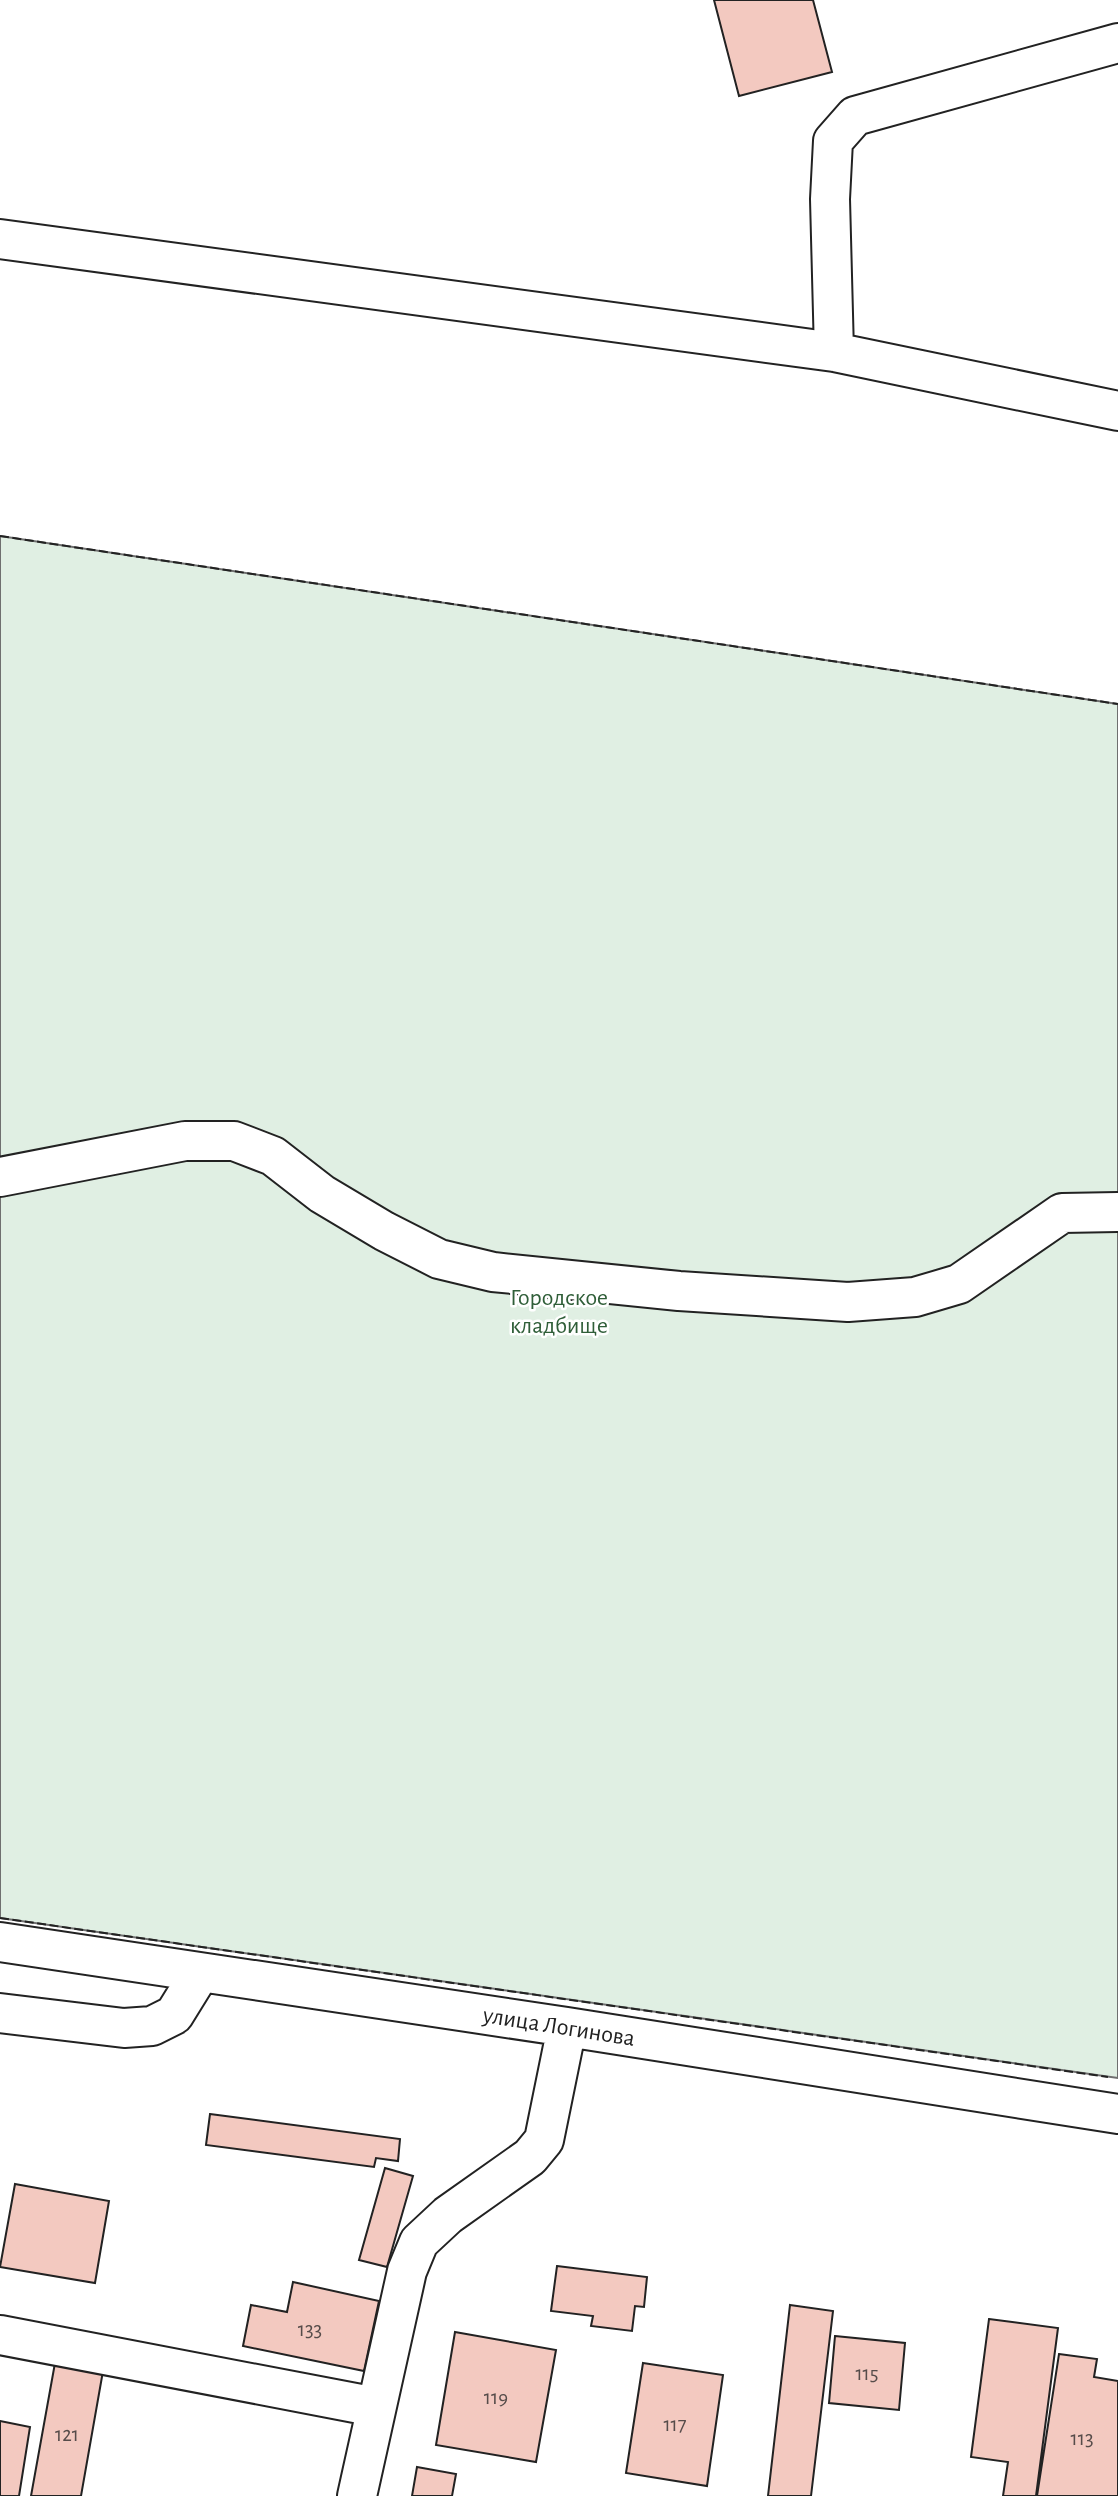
<svg xmlns="http://www.w3.org/2000/svg" width="1118" height="2496" font-family="'Alegreya Sans',sans-serif">
<rect width="100%" height="100%" fill="#fff"/>
<path fill="#e0efe3" stroke="#6f6f6f" stroke-width="2" d="M 0,536 L 1118,704 L 1118,2078 L 0,1918 Z"/>
<path fill="#f3c9c0" stroke="#222" stroke-width="2" d="M 714,0 L 813,0 L 832,72 L 739,96 Z
M 210,2114 L 400,2139 L 398,2161 L 376,2158 L 374,2167 L 206,2145 Z
M 385,2168 L 413,2176 L 387,2267 L 359,2260 Z
M 15,2184 L 109,2201 L 95,2283 L 0,2267 Z
M 557,2266 L 647,2277 L 644,2307 L 635,2306 L 632,2331 L 591,2326 L 593,2316 L 551,2311 Z
M 293,2282 L 379,2301 L 364,2371 L 243,2346 L 251,2305 L 287,2312 Z
M 790,2305 L 833,2311 L 811,2496 L 768,2496 Z
M 989,2319 L 1058,2328 L 1036,2496 L 1003,2496 L 1008,2462 L 971,2457 Z
M 455,2332 L 556,2350 L 536,2462 L 436,2445 Z
M 835,2336 L 905,2343 L 899,2410 L 829,2403 Z
M 1059,2354 L 1097,2359 L 1094,2377 L 1118,2381 L 1118,2496 L 1037,2496 Z
M 55,2363 L 103,2371 L 81,2496 L 31,2496 Z
M 643,2363 L 723,2375 L 707,2486 L 626,2473 Z
M 0,2421 L 30,2427 L 19,2496 L 0,2496 Z
M 417,2467 L 456,2474 L 452,2496 L 412,2496 Z"/>
<g fill="none" stroke-linecap="round" stroke-linejoin="round">
<defs>
<path id="minor" d="M 0,239 L 834,352 L 1118,411
M 834,352 L 830,199 L 833,141 L 855,116 L 1118,43
M 0,1177 L 185,1141 L 234,1141 L 273,1156 L 322,1194 L 384,1231 L 439,1259 L 493,1272 L 679,1291 L 848,1302 L 915,1297 L 959,1284 L 1062,1213 L 1118,1212
M 0,1942 L 567,2027 L 1118,2114
M 0,2013 L 124,2028 L 152,2026 L 174,2015 L 200,1973
M 0,2335 L 376,2407
M 357,2496 L 407,2271 L 419,2242 L 448,2215 L 530,2157 L 544,2140 L 567,2027"/>
</defs>
<use href="#minor" stroke="#222" stroke-width="42"/>
<use href="#minor" stroke="#fff" stroke-width="38"/>
<path stroke="#222" stroke-width="2" stroke-dasharray="9 3.5" stroke-linecap="butt" d="M 0,536 L 1118,704
M 0,1918 L 1108,2077"/>
</g>
<g text-anchor="middle" stroke-width="5" stroke-linejoin="round" paint-order="stroke">
<g font-size="21" fill="#564c4a">
<text x="310" y="2336">133</text>
<text x="867" y="2380">115</text>
<text x="496" y="2404">119</text>
<text x="675" y="2431">117</text>
<text x="67" y="2441">121</text>
<text x="1082" y="2445">113</text>
</g>
<g font-size="24" fill="#2f5e38" stroke="#fff">
<text x="559" y="1305">Городское<tspan x="559" dy="28">кладбище</tspan></text>
</g>
<g font-size="24" fill="#222" stroke="#fff">
<text transform="translate(559 2026) rotate(9)" y="8">улица Логинова</text>
</g>
</g>
</svg>
